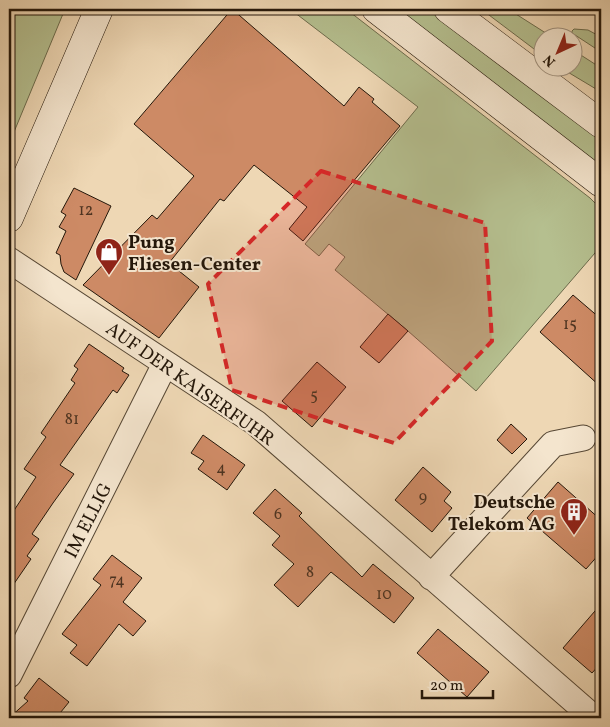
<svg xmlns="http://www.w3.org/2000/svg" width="610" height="727" font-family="Vollkorn,serif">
<rect width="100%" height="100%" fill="#eed7b4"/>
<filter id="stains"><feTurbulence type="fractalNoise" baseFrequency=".004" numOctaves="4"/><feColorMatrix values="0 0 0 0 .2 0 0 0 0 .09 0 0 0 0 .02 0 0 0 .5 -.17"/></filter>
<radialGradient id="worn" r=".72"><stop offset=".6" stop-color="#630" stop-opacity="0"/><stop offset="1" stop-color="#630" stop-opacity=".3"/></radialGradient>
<path fill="#b5bf8f" stroke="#6c6b4c" d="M 9,9 L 65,9 L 9,144 Z
M 290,9 L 346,9 L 590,198 L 601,209 L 601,246 L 476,391 L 408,331 L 335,270 L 345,257 L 329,244 L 319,256 L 305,244 L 418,107 Z
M 395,9 L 427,9 L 601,141 L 601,166 Z
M 481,9 L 508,9 L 552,37 L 542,38 L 542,55 Z
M 574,29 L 588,30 L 601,37 L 601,52 L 572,33 L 572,31 Z
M 573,50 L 601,68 L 601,92 L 561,68 L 572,68 Z"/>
<path fill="#cd8a65" stroke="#24170a" d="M 232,9 L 344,106 L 359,87 L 374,99 L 372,102 L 400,126 L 303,241 L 289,229 L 307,207 L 254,165 L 224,201 L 220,199 L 169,263 L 199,287 L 159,338 L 83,285 L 152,215 L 157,219 L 194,176 L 134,124 Z
M 74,188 L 111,206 L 76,280 L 64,272 L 61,264 L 60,255 L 56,253 L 66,231 L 59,227 L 66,215 L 61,212 Z
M 573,295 L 601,319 L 601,387 L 540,332 Z
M 388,314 L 408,331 L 379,363 L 360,347 Z
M 89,344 L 124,368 L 122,371 L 129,375 L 117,393 L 113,390 L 60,465 L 74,474 L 53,503 L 32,534 L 39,539 L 27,556 L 31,559 L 9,591 L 9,518 L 36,477 L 24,469 L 46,437 L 41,433 L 75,383 L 71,380 L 78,369 L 74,366 Z
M 317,362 L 346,387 L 312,427 L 282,401 Z
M 511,424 L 527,439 L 512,454 L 497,440 Z
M 203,435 L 245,465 L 227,490 L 198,469 L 204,461 L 191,453 Z
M 423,467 L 451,492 L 444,501 L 452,508 L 432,532 L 395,500 Z
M 558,482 L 601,520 L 601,552 L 586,569 L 527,518 Z
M 275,489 L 302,513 L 299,516 L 362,577 L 373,564 L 414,598 L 394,623 L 331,572 L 298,607 L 274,585 L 294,564 L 272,545 L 280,536 L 253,513 Z
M 112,555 L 142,578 L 123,602 L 146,621 L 133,636 L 119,624 L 87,666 L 70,653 L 77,645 L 62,634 L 101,585 L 93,579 Z
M 601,604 L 601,663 L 592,673 L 563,648 Z
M 438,629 L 489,672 L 467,697 L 417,653 Z
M 39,678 L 69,702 L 56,718 L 9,718 L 28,701 L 24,698 Z"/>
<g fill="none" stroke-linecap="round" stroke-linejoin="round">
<defs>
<path id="minor" d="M 9,260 L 256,423 L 594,718
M 431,577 L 553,444 L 583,438
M 9,675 L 165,364"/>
<path id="secondary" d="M 376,9 L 601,183
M 448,9 L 601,124
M 9,218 L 66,86 L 99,9"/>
</defs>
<use href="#minor" stroke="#564734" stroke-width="27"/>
<use href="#secondary" stroke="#24170a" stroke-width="29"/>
<use href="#minor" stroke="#f4e5ce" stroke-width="25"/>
<use href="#secondary" stroke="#f4e5ce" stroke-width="28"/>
</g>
<path fill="#d62828" fill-opacity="0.2" stroke="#d62828" stroke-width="4" stroke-dasharray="10 6" stroke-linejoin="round" d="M 321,171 L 485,223 L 492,341 L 394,443 L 232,390 L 208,284 Z"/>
<defs>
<symbol id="shop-pin" viewBox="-11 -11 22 30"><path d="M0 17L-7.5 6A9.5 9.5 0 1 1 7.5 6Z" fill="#8f2418" stroke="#f4e5ce"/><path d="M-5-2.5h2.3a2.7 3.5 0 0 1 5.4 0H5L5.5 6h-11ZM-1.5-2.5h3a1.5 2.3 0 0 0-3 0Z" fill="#fff"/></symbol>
<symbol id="building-pin" viewBox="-11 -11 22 30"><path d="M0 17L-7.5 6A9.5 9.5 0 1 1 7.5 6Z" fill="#8f2418" stroke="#f4e5ce"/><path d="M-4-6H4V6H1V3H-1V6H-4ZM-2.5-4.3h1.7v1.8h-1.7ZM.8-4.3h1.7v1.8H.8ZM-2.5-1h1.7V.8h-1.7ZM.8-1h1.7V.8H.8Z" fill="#fff"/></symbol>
</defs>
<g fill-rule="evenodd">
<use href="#shop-pin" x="93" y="236" width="32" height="43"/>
<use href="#building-pin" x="558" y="496" width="32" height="43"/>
</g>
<g text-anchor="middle" stroke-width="4" stroke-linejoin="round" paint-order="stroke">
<g font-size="16" fill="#4e3421">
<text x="86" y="215">12</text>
<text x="570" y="329">15</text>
<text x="314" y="400">5</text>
<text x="72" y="424">81</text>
<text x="221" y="473">4</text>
<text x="423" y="502">9</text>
<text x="278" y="519">6</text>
<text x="310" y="577">8</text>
<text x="117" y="585">74</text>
<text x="384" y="599">10</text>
</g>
<g font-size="19" font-weight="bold" fill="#24170a" stroke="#f4e5ce" text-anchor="start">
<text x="128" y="248">Pung<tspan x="128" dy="22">Fliesen-Center</tspan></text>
<text x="555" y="508" text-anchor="end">Deutsche<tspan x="555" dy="22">Telekom AG</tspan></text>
</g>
<g font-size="19" fill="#24170a" stroke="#f4e5ce">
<text transform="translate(191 383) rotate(35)" y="7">AUF DER KAISERFUHR</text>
<text transform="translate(87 520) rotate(-63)" y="7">IM ELLIG</text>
</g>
</g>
<rect width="610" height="727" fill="none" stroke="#eed7b4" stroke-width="30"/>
<rect x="10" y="10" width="590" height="707" fill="none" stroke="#24170a" stroke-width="2.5"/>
<rect x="15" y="15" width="580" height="697" fill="none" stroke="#24170a"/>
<g transform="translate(558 52) rotate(224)"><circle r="24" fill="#f4e5ce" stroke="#a19380"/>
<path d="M0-4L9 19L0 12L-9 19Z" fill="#8f2418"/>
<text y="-8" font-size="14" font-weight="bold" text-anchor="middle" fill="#24170a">N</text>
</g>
<path d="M422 690v8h71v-8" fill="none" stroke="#24170a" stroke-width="2.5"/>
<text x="430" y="690" font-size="15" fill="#24170a" stroke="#f4e5ce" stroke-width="4" paint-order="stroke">20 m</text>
<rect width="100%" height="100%" filter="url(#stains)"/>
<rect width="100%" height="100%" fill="url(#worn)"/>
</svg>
